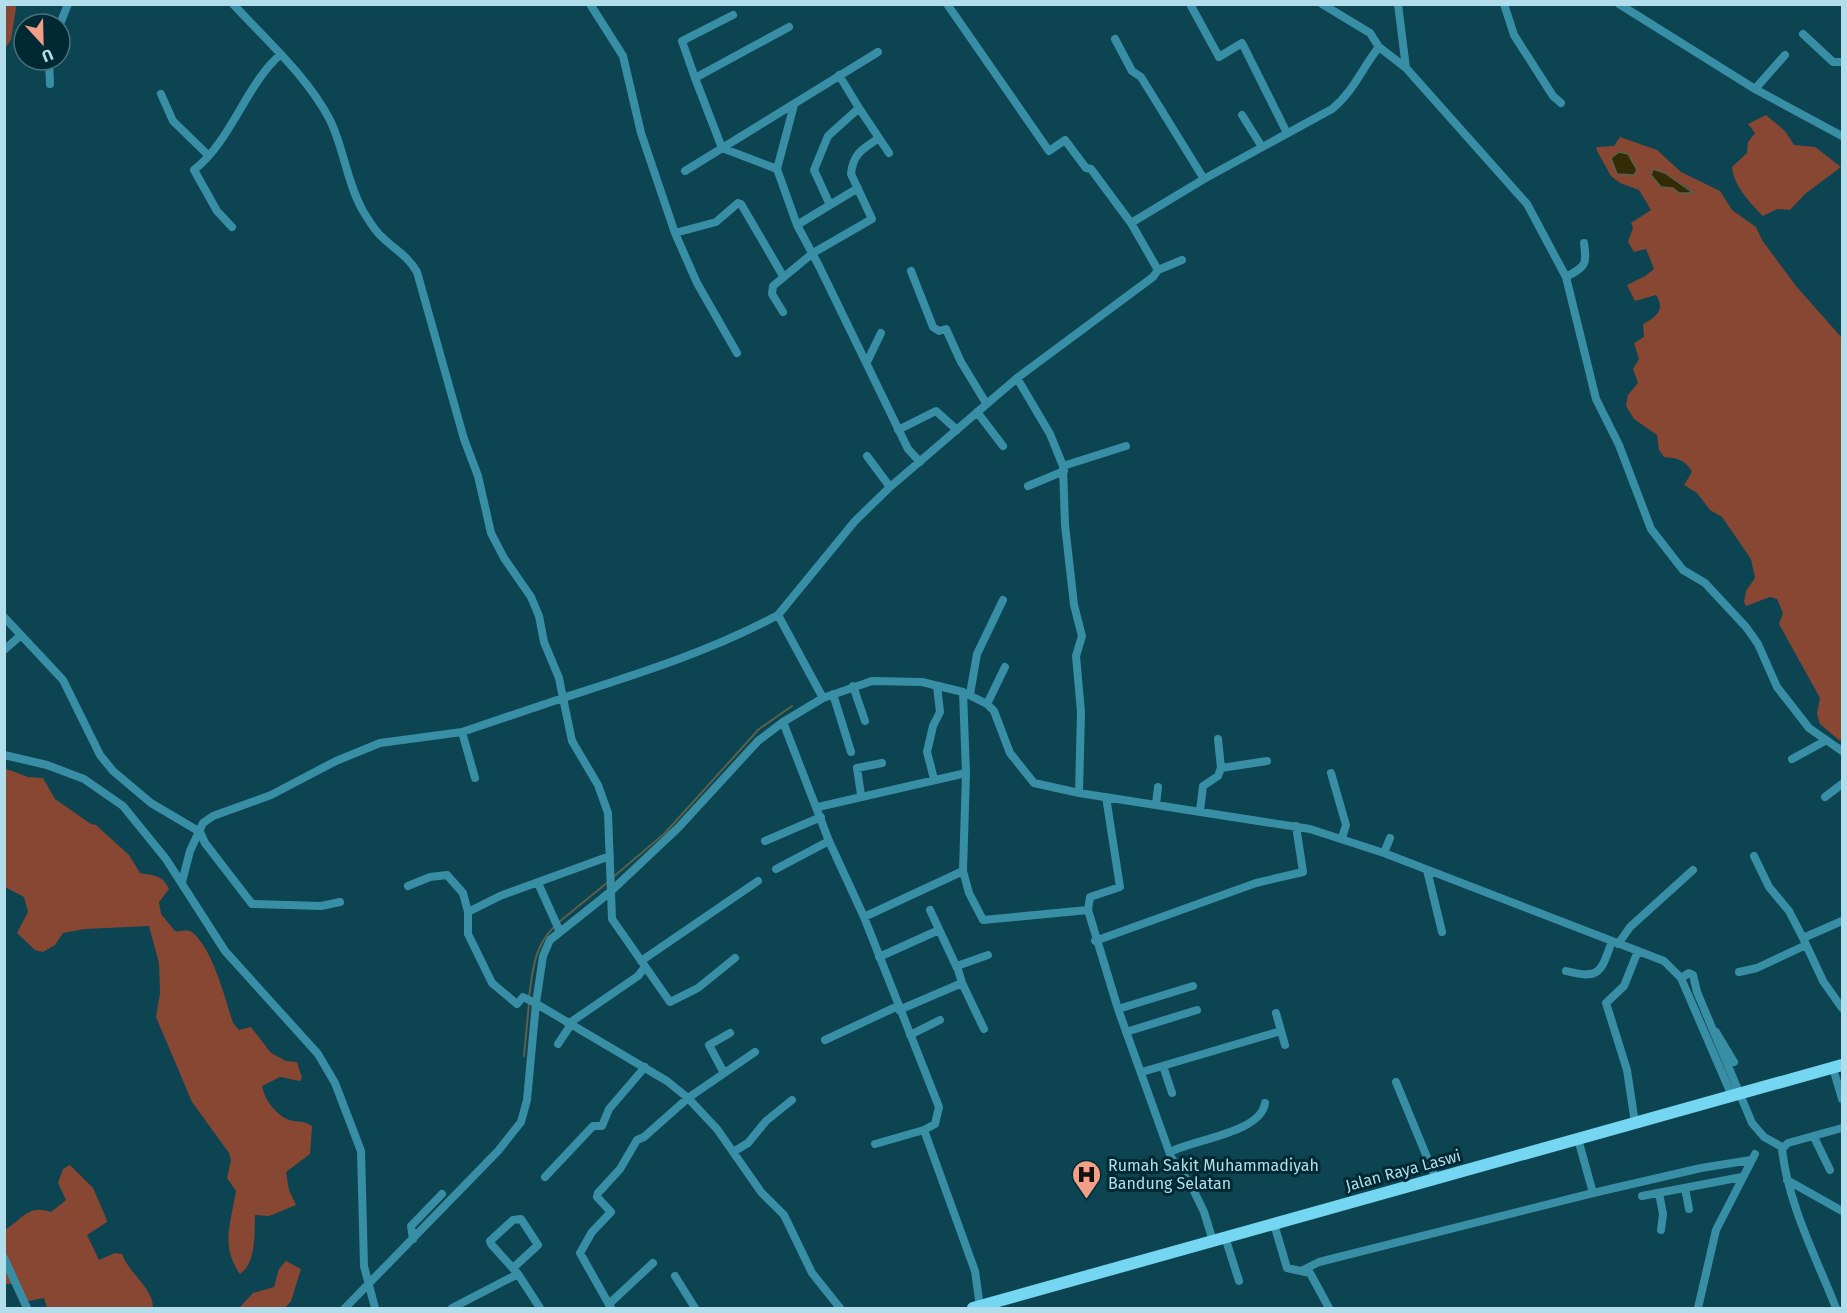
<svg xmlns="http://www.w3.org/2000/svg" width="1847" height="1313" font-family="'Fira Sans',sans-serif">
<rect width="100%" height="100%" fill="#0c4451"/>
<path fill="#884733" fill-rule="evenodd" d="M 5,4 L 15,5 L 16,8 L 11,40 L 5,48 Z
M 1766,115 L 1785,131 L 1794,145 L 1815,147 L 1841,167 L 1805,194 L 1790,210 L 1777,209 L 1763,216 C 1751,204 1733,185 1732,167 L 1747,153 L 1748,142 L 1755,133 L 1748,124 Z
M 1620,137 L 1657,150 L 1681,172 L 1720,191 L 1732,210 L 1756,227 L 1762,240 L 1796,286 L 1842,338 L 1842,739 L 1840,741 L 1820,724 L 1817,714 L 1820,698 L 1779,624 L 1783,613 L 1777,599 L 1770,597 L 1746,606 L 1744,602 L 1746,591 L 1755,578 L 1751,559 L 1722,517 L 1710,510 L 1697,493 L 1684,485 L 1692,472 C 1686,460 1677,458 1664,457 L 1659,450 L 1657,435 L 1634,419 L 1626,406 L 1628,395 L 1638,383 L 1633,369 L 1639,359 L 1634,343 L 1644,337 L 1643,324 C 1656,317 1666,310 1656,295 L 1635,301 L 1627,285 L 1645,276 L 1654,269 L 1646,249 L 1634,252 L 1628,242 L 1633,228 L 1631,223 L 1651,210 L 1639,190 L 1620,183 L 1611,176 L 1597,151 L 1596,147 L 1614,146 ZM 1619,152 L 1628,154 L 1634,175 L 1617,174 L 1611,158 ZM 1664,173 L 1691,190 L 1679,193 L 1673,188 L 1661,187 L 1651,175 Z
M 4,768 L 28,777 L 43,778 L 55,799 L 91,824 L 96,825 L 129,855 L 140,873 C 154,876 162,874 169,889 L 159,902 L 161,914 L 175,931 C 182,932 188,928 193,933 C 213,950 225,998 233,1023 L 239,1030 L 251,1027 L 271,1053 L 286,1061 L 297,1062 L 302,1078 L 300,1081 L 280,1077 L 262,1086 C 265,1101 278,1118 293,1121 C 301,1122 305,1121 312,1126 L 310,1154 L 286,1172 L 289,1190 L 296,1205 L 269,1216 L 255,1215 C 254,1233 257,1262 240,1274 C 220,1246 231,1223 236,1191 L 227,1178 L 231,1160 L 229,1153 L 192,1102 L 156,1017 L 160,993 L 159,963 L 149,926 L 85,929 L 63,933 L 55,945 L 43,952 L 35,950 L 17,933 L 28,912 L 24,897 L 5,887 Z
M 70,1165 L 93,1188 L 106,1218 L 107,1222 L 87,1235 L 99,1260 L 115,1253 L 122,1254 C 129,1274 153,1287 153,1308 L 47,1308 L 44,1298 L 23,1302 L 15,1284 L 5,1284 L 5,1230 C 22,1219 29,1204 51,1212 L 66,1200 L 58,1183 L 63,1169 Z
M 286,1261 L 301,1269 L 291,1301 L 285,1308 L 239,1308 L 253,1293 L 274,1287 L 279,1269 Z"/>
<path fill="#332b06" stroke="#59614b" stroke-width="1.5" d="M 1619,152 L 1628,154 L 1637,170 L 1634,175 L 1617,174 L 1611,158 Z
M 1653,169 L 1665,173 L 1693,193 L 1679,193 L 1673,188 L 1661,187 L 1651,175 Z"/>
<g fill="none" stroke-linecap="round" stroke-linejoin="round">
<path stroke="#59614b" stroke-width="2" d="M 612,878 L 665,833 L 759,729 L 792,706
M 559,922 L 608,882
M 529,997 C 533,969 534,946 555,926
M 524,1056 L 529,1003"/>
<path stroke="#388fa5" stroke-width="8" d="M 233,4 C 267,41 307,76 330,120 C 344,149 347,183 363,211 C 368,219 374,230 382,237 C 394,249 408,256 417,272 L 464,439 L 478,476 L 491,533 L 504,558 L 531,597 L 539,616 L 544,642 L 559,678 L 563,698 C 637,674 709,652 778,615 L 823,698
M 590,4 L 623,56 L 641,133 L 675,233 L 716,222 L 738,203 L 741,204 L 783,276
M 1190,4 L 1219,57 L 1242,43 L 1287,133
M 1322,4 L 1370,33 L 1379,47 L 1406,68 L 1527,204 L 1566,277 L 1596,399 L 1619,445 L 1651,529 L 1683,570 L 1705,583 L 1746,627 L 1758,644 L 1777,687 L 1809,728 L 1842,751
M 1398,4 L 1406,68
M 1504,4 L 1514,35 L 1553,96 L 1561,103
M 1619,4 L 1755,89 L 1842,136
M 60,24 L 68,4
M 1803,34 L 1833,62 L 1842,62
M 1115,39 L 1132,71 L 1141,77 L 1204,179
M 49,60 L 50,84
M 695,78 L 682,41 L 733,15
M 1755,89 L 1785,55
M 161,94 L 173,121 L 208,155
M 794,105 L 777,169 L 797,225 L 819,266 L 908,449 L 920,462
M 1242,115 L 1262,147
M 879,138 L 889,153
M 777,169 L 722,148 L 695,78 L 789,27
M 685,171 L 878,52
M 830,205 L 814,170 L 828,136 L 859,108 L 839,75
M 1131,223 L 1204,179 L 1332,109 C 1354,91 1362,68 1379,47
M 797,225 L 858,188
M 232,227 L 217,211 L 194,170 C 232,140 246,84 281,54
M 675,233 L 697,283 L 737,353
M 1158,270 L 1182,260
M 911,271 L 933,327 L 939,331 L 946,329 L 961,362 L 986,403
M 1566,277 C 1586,266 1587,265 1584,243
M 783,312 L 772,294 L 773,286 L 813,253 L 872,219 L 851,174 C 853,153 864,148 879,138 L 859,108
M 867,362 L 881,333
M 1017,378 L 1050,434 L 1063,466 L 1065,525 L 1074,605 L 1082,636 L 1076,656 L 1081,712 L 1079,793
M 977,412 L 1003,446
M 898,430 L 936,411 L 957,430
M 867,456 L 890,487
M 1063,466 L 1126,446
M 1028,486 L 1064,471
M 778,615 L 855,521 L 890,487 L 1017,378 L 1153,277 L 1158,270 L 1131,223 L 1091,169 L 1086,168 L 1065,140 L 1049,151 L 947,4
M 4,617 L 63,680 L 100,755 L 113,771 L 151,803 L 200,832 L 205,843 L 252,904 L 321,906 L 340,902
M 4,650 L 20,636
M 853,686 L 865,721
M 833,694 L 851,752
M 970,694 L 977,654 L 1003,600
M 987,704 L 1005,667
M 783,722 L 829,841 L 864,917 L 939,1107 L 935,1124 L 924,1130 L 975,1271 L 980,1307
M 462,732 L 475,778
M 4,755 L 47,765 L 84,779 L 123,806 L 166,859 L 225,951 L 318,1054 L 335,1083 L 361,1151 L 364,1266 L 375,1308
M 1792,759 L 1825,741
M 1221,768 L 1267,761
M 1331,773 L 1346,825 L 1342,838
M 934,779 L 927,752 L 933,726 L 940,712 L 937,686
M 861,795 L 857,768 L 882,763
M 1106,797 L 1120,887 L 1090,897 L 1088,910 L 1118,1009 L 1171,1157 L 1192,1187 L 1204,1212 L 1213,1241
M 1825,797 L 1842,784
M 1156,804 L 1158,787
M 818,807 L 966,773
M 1200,811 L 1203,786 L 1218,776 L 1221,768 L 1218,739
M 765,841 L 821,817
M 1384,853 L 1390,838
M 610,856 L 500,896 L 468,912 L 468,934 L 492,983 L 517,1004 L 523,997 L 535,1003 L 667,1081 L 688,1098 L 717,1129 L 761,1192 L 784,1215 L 812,1273 L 840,1308
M 1754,856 L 1769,887 L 1789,911 L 1803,938
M 776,869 L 829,841
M 1427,870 L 1442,932
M 963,871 L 969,893 L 983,920 L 1088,910
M 182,882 L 190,851 L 203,823 L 213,816 L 271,795 L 336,761 L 380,743 L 462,732 L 563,698 L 572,741 L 598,785 L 608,813 L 612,919 L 670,1002 L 698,988 L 735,958
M 538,883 L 560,932
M 408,886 L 430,877 L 447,875 L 463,893 L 468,912
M 930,910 L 957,968
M 864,917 L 963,871 L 966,773 L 963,692
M 1842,921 L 1803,938 L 1823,981 L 1842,1008
M 1095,941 L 1256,883 L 1303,872 L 1296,826
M 1618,944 L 1630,927 L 1693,870
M 879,957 L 939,930
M 641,961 L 758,881
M 1566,971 C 1600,980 1601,972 1612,941
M 1739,972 L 1757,968 L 1806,945
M 1681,978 L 1689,973 L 1693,975 L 1697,992 L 1752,1123 L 1764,1137 L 1782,1147
M 962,983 L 957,966 L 988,955
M 1118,1009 L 1193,986
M 899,1010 L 962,983 L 984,1029
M 1276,1013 L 1285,1045
M 568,1024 L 638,976 L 645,967
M 1126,1032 L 1197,1010
M 1716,1032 L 1734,1062
M 910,1035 L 940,1020
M 825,1040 L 898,1006
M 558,1044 L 570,1026
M 1163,1066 L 1172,1093
M 1833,1068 L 1842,1099
M 1142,1072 L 1281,1031
M 724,1073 L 709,1045 L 730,1033
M 1396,1082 L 1436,1179
M 1635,1123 L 1627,1070 L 1606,1003 L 1624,986 L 1638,951
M 1814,1137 L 1830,1170
M 1578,1139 L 1593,1193
M 875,1144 L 924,1130
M 733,1152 L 748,1143 L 766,1121 L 792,1100
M 1170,1152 C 1194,1139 1261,1133 1265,1103
M 545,1177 L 593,1126 L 602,1126 L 609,1109 L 645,1067
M 1787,1180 L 1842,1211
M 1685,1188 L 1689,1209
M 1659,1193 L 1663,1214 L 1661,1230
M 1642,1196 L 1742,1177
M 1274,1224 L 1287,1268 L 1310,1273 L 1329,1308
M 1225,1237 L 1239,1281
M 413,1239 L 411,1226 L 442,1194
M 4,1258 L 27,1308
M 513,1268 L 538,1245 L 521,1219 L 513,1220 L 490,1241 L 491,1244 L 518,1274 L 540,1308
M 1301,1271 L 1319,1262 L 1593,1193 L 1701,1168 L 1751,1160
M 675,1276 L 695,1308
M 609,1304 L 653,1263
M 345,1308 L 498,1151 L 521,1122 L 527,1100 L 536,1003 L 543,956 L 550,940 L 609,893 L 678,828 L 758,741 L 783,722 L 823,698 L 872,681 L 922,682 L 963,692 L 987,704 L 994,711 L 1010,753 L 1034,783 L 1079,793 L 1310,829 L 1384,853 L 1664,961 L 1681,978 L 1732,1096
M 452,1308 L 518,1274
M 611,1308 L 580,1253 L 592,1232 L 611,1212 L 597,1197 L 598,1193 L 620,1169 L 637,1140 L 644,1137 L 688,1098 L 755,1052
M 1698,1308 L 1716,1230 L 1755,1154
M 1836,1308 C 1816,1257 1788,1204 1782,1149 L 1788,1143 L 1842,1128"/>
<path stroke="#74d6f1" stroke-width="12" d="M 973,1308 L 1842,1065"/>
</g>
<defs>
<symbol id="hospital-pin" viewBox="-11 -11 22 30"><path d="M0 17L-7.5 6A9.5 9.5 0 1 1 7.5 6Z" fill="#f39f85" stroke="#002933"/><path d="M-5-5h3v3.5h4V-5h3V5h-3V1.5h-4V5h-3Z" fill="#111"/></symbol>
</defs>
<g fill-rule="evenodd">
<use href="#hospital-pin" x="1070" y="1158" width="33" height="45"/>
</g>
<g text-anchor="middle" stroke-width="6" stroke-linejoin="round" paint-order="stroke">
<g font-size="16" fill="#b2deeb" stroke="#002933" text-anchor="start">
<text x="1108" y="1171">Rumah Sakit Muhammadiyah<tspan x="1108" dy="18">Bandung Selatan</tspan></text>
</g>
<g font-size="16" fill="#b2deeb" stroke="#002933">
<text transform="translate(1403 1170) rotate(-15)" y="6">Jalan Raya Laswi</text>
</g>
</g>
<rect width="1847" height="1313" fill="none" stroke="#b2deeb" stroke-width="12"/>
<g transform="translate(42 42) rotate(158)"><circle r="28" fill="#002933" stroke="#47717d" stroke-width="1.5"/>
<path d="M0-4.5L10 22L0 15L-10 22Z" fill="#f39f85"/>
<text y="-9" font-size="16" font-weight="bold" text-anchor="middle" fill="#b2deeb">U</text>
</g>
</svg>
